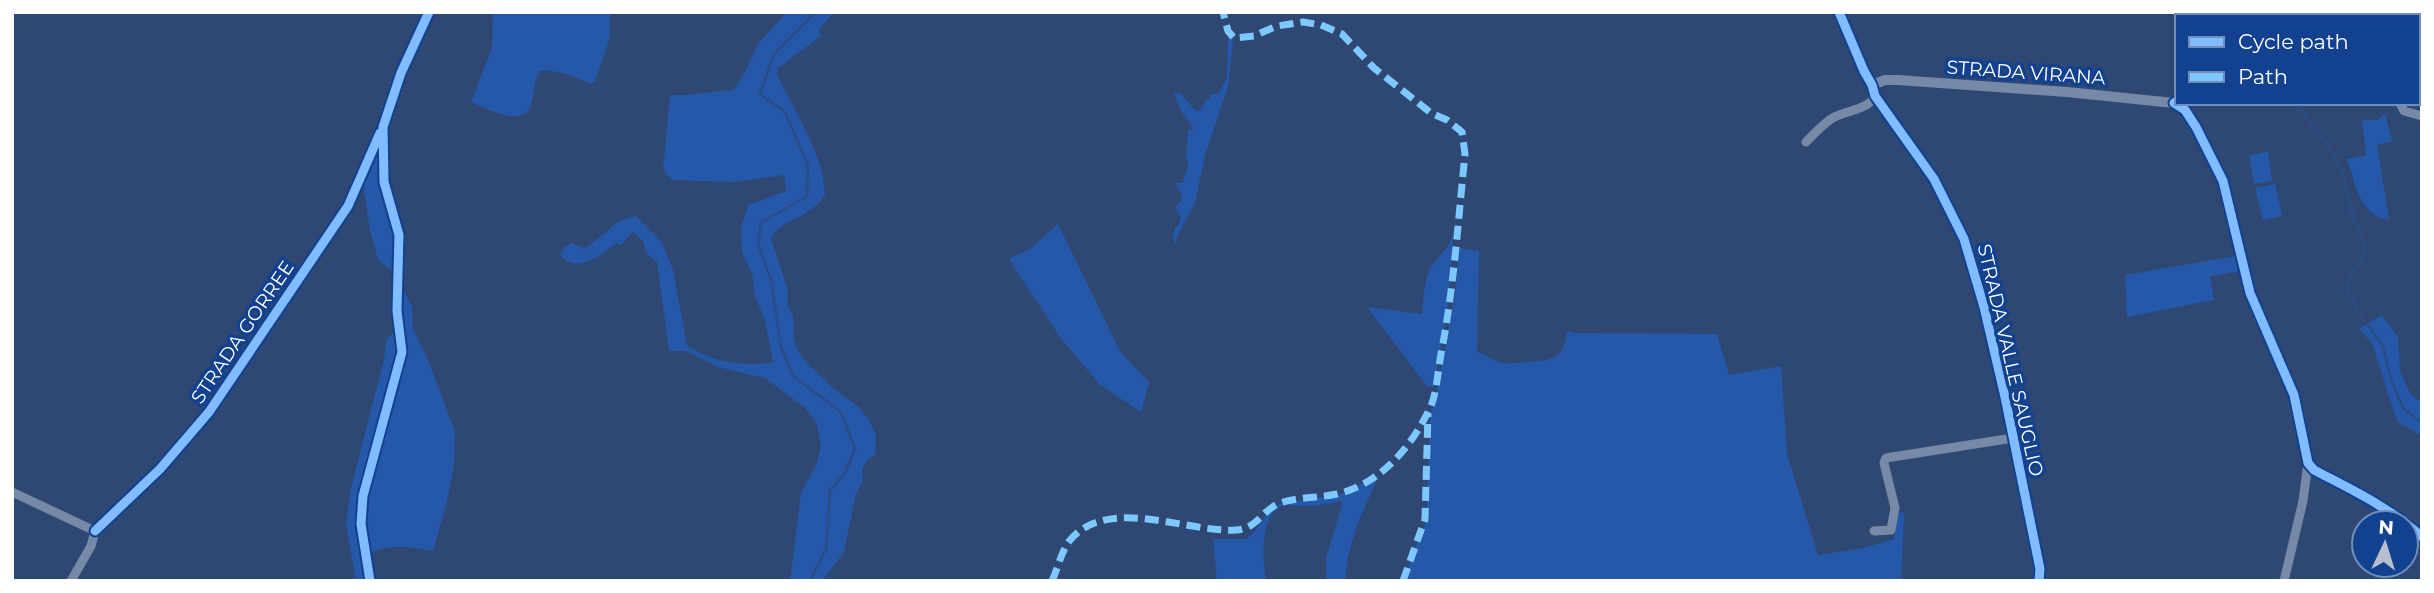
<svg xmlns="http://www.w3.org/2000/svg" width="2434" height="593" font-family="Montserrat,sans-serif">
<rect width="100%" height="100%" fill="#2f4873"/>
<path fill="#2558a8" d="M 493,12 L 610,12 L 609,41 L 595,82 L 591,84 C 576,78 556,68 539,71 C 534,82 534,93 531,104 C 524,130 487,108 471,102 L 492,48 Z
M 787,12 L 834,12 L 819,29 L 821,36 L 777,69 L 777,75 C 795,112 823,152 825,195 C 811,218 781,219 771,238 L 788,291 L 787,304 L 793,316 L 794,339 L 797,349 L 805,361 L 835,390 L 859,407 L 869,420 L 876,435 L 875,456 L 868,459 L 862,469 L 863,481 L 856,494 L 844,552 L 822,581 L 790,581 L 801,493 L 817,463 L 821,445 L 816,421 L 804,407 L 765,378 L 718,367 L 687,351 L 669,351 L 657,262 L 647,254 L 643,241 L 633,232 L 621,245 L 617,243 C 600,255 577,275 560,255 L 565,247 L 572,243 L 585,249 L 619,221 L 636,216 L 662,242 L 673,270 L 687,346 C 719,364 736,365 773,363 L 765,321 L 755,295 L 752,274 L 742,252 L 741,226 L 749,205 L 786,191 L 784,175 L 734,182 L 672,180 L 663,170 L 670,95 C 691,96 711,91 733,90 L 743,76 L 758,44 Z
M 1230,37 L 1233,40 L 1228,87 L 1205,155 L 1195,203 L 1178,235 L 1175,246 L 1173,237 L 1175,227 L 1179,225 L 1181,217 L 1175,208 L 1181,201 L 1182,196 L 1175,183 L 1182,183 L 1189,163 L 1186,158 L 1188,130 L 1192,130 L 1193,127 L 1181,111 L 1174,93 L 1180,93 L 1196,111 L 1200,111 L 1206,100 L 1210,99 L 1210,95 L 1219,93 L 1227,77 L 1228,38 Z
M 2385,114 L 2392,141 L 2377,145 L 2389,220 C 2359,215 2356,184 2347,159 L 2366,155 L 2362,120 L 2378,120 Z
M 381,137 L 396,235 L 394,272 L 378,260 L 370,230 L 363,185 Z
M 2268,151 L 2272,181 L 2254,184 L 2249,156 Z
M 2275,184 L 2282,216 L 2263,220 L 2255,188 Z
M 1058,224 L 1121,353 L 1149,382 L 1141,412 L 1100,385 L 1060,337 L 1009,259 L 1031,248 Z
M 1453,236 L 1448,305 L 1434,387 L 1427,386 L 1367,307 L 1422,314 C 1423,301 1425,273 1433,264 C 1441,254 1448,248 1453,236 Z
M 1459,248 L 1479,251 L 1477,352 C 1486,355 1494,361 1503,363 C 1510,364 1518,363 1525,362 C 1551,360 1564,361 1567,331 L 1575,333 L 1717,334 L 1729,375 L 1781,366 L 1787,454 L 1818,555 L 1863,548 L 1894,539 L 1898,513 L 1904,512 L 1901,581 L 1404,581 L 1417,542 L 1422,537 L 1426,519 L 1430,413 L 1434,407 L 1455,295 Z
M 2236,256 L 2238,271 L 2210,277 L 2214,300 L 2127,317 L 2125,275 Z
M 403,289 L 412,307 L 413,329 L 428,360 L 455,431 L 454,464 L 447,502 L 433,551 C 412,547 390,544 370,553 L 375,581 L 356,581 L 346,524 L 351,488 L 384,360 L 386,339 L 394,333 L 402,332 L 400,295 Z
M 2382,315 L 2398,337 L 2400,372 L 2411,395 L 2422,403 L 2422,436 L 2397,421 L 2372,343 L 2359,329 Z
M 1379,475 L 1357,525 L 1348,557 L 1345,581 L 1326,581 L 1326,558 L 1342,505 L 1341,501 C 1328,504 1315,506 1302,506 C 1296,506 1291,504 1285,505 C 1258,512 1263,560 1266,581 L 1217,581 L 1213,539 L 1246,539 L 1254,532 L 1269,512 L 1279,504 L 1341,494 Z"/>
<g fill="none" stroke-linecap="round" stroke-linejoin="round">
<path stroke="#2b4d86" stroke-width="2.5" d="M 2233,12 L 2234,16
M 2298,105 L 2333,154 L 2343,175 L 2353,216 L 2365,246 L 2362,261 L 2352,271 L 2347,289 L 2361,316 L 2383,346 L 2392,382 L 2403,408 L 2422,423
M 810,581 L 826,549 L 830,490 L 845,473 L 855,449 L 841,412 L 793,376 L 781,347 L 771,280 L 758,244 L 761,223 L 807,196 L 808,165 L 785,112 L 760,94 L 774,54 L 816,12"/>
<path stroke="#7689a6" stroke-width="9" d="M 2245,12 L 2246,16
M 2339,12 L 2342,16
M 2400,103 L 2404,111 L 2422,116
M 1806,142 C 1814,134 1822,125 1831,119 C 1845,110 1867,111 1875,96
M 12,492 L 95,531
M 95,531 L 160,469 L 209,412 L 348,206 L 381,132
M 1874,531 L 1891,530 L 1895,508 L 1884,463 L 1886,458 L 2013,438
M 71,581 L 91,546 L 95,531
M 370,581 L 361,524 L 363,496 L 402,352 L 397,311 L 399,235 L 384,182 L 383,127 L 401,73 L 429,12
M 2284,581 L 2303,501 L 2308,463"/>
<path stroke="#7689a6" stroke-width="10" d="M 1839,12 L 1864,71 L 1872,85 L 1875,96 L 1934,179 L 1964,239 L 1984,307 L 2005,397 L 2040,569 L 2039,581
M 2293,16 L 2298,12
M 1872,85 L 1885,80 L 1898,80 L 2067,92 L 2174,103 L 2185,110 L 2196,127 L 2223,181 L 2250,293 L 2294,395 L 2308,463 L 2314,470 C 2352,490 2389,507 2422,537"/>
<path stroke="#7dc8fe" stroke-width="7" stroke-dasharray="14 7" stroke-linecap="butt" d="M 1052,581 C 1058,568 1062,548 1072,538 C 1111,496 1188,533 1236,530 C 1257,529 1262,510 1280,503 C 1297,497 1319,498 1337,494 C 1381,484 1413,445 1431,406 C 1437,391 1438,370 1441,354 C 1454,288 1458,221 1465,154 L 1462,132 L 1447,120 L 1431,113 L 1374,68 L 1342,34 L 1321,25 L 1303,22 L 1277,26 L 1254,36 L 1234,38 L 1228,31 L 1223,12
M 1403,581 L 1425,519 L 1428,414"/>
<defs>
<path id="cycleway" d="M 1839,12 L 1864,71 L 1872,85 L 1875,96 L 1934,179 L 1964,239 L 1984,307 L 2005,397 L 2040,569 L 2039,581
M 2177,101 L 2174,103 L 2185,110 L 2196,127 L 2223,181 L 2250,293 L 2294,395 L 2308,463 L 2314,470 C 2352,490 2389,507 2422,537
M 95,531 L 160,469 L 209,412 L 348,206 L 380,133
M 370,581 L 361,524 L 363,496 L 402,352 L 397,311 L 399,235 L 384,182 L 383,127 L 401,73 L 429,12"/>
</defs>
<use href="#cycleway" stroke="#124190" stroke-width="13"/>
<use href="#cycleway" stroke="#80bcff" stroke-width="9"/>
</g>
<g text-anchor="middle" stroke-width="7" stroke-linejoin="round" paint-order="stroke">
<g font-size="19" fill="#fff" stroke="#124190">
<text transform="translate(2026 72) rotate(4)" y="7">STRADA VIRANA</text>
<text transform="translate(242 332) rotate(-56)" y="7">STRADA GORREE</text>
<text transform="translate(2011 360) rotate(77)" y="7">STRADA VALLE SAUGLIO</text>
</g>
</g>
<rect width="2434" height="593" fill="none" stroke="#ffffff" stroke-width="28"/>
<rect x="2175" y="14" width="245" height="91" fill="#124190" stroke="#718dbc" stroke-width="2"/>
<rect x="2189" y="37" width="35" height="10" fill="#80bcff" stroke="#718dbc" stroke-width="2"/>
<text x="2238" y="49" font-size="21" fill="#ffffff">Cycle path</text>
<rect x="2189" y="72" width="35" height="10" fill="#7dc8fe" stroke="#718dbc" stroke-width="2"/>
<text x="2238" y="84" font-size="21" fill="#ffffff">Path</text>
<g transform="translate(2385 544) rotate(4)"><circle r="33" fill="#124190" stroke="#718dbc" stroke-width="2"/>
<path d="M0-5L12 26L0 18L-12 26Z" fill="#b6bfce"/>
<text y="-10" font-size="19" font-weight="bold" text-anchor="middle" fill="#ffffff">N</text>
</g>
</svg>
